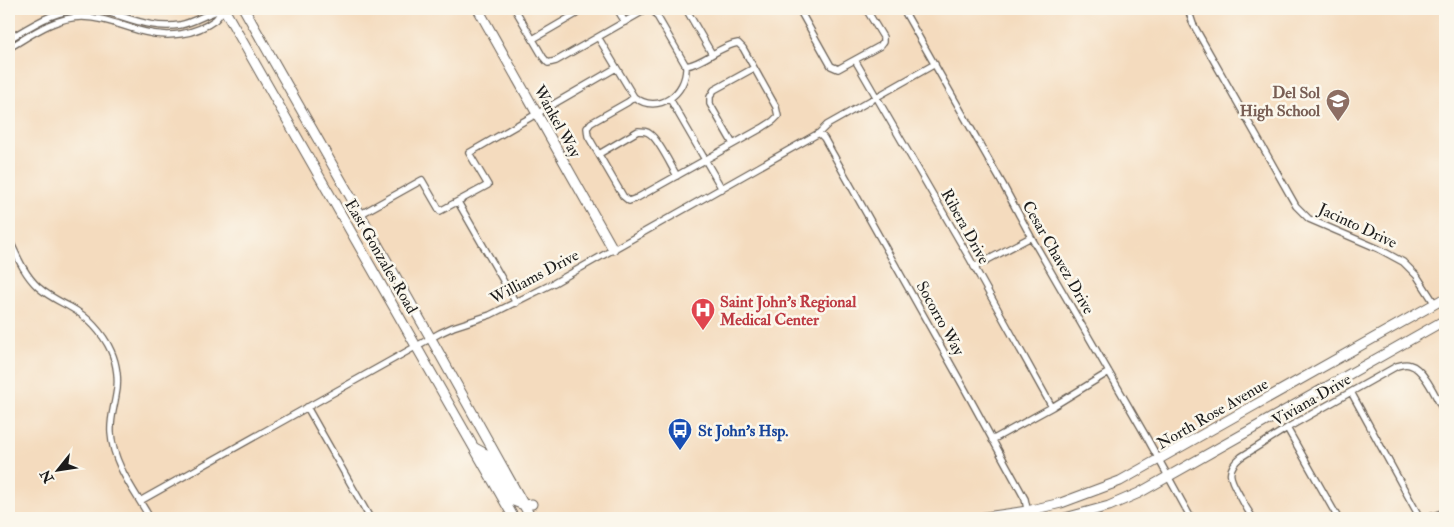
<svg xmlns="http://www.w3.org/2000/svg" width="1454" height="527" font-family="'IM FELL Double Pica',serif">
<rect width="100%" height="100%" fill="#fbf7ec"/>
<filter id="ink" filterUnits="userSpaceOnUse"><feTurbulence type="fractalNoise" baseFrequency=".02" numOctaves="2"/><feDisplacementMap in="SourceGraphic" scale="10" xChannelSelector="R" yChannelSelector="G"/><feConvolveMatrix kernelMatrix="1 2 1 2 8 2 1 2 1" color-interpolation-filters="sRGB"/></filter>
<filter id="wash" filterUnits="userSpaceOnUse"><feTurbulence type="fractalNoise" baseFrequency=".0096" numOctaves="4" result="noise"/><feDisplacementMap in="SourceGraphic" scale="20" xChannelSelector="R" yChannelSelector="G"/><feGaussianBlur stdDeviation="1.12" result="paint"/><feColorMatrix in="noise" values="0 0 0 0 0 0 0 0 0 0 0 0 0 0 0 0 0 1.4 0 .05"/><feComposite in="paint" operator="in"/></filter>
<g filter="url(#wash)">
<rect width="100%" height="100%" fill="#f4dbbe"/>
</g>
<g filter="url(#ink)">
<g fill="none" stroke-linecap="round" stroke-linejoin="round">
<defs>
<path id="street" d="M 95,9 C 125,15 148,30 180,25 C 196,22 208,12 224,9
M 515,9 L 543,57 L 548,63 L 556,61 L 647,9
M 617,9 L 625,22
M 686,9 L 712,54
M 799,9 L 831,66 L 838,69 L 880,46 L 883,42 L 883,37 L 866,9
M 903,9 L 1002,183 L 1031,237 L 1147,438 L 1191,518
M 1188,9 L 1193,24 L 1296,206 L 1309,219 L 1379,249 L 1403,262 L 1417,276 L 1435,304
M 598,37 L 634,97 C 658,115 687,94 686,66 L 653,9
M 9,39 C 36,23 56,9 88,9
M 533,39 L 576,14 L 578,9
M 9,48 C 31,35 55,17 82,17 C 104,17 124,27 145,32 C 168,38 195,35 215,20 C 218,17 221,12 225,9
M 855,60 L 970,259 L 1052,407
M 634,97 L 628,102 L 591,123 L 587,128 L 588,136 L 623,196 L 629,201 L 637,198 L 762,128 L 773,121 L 778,116 L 776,107 L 743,48 L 738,43 C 719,46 705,63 686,66
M 670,99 L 722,189
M 819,133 L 824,138 L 962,384 L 1025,499 C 1026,505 1030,514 1022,518
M 733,144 L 710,104 L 710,97 L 714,90 L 754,68
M 599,154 L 638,131 C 643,131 647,131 650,134 C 659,140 671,166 677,176
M 458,202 L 516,303
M 361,214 L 422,180 L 440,211 L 488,185 L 469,153 L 616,68
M 9,239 C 17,256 24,274 38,287 C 48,296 59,301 70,307 C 87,316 103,333 111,351 C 117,364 119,381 116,395 C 114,408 110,419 111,433 C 113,464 135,492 150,518
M 974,267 L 1031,237
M 1351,392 L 1420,518
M 307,407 L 370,518
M 1287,428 L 1338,518
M 992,440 L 1052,407 L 1109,372
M 140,501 L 440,333 L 453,327 L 490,315 L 554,283 L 819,133 L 827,125 L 935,64
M 1253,518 C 1248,511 1244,504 1240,496 C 1231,480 1224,471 1241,457 L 1287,428 L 1397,366 C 1402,365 1405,363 1410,365 C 1424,368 1438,401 1445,414
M 1427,518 L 1445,512"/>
<path id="secondary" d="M 224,9 L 514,518
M 244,9 L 438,351 L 531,518
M 478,9 L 613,249
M 475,448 L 486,454 L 511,500 L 524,505 L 532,504
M 979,518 L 1027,511 L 1061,503 L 1120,481 L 1445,298
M 1065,518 L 1109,506 L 1139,493 L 1445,320"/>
</defs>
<use href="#street" stroke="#685f55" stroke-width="8"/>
<use href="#secondary" stroke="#685f55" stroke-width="11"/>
<use href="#street" stroke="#fff" stroke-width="5.5"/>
<use href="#secondary" stroke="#fff" stroke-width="9"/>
</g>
</g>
<defs>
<symbol id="school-pin" viewBox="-11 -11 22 30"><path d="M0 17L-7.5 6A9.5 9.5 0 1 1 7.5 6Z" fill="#8d6e63" stroke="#fbf7ec"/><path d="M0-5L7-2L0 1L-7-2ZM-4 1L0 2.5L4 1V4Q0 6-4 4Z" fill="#fff"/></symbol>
<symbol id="hospital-pin" viewBox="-11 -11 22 30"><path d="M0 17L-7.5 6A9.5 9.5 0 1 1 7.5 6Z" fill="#e0444e" stroke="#fbf7ec"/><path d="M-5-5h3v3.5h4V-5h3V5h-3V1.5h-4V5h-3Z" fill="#fff"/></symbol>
<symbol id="bus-pin" viewBox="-11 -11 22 30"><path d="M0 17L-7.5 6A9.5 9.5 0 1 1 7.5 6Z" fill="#1a4fb4" stroke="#fbf7ec"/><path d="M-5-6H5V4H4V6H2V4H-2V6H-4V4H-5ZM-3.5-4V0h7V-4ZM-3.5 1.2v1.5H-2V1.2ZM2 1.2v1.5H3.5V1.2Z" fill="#fff"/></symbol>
</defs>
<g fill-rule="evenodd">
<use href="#school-pin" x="1324" y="87" width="28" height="38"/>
<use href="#hospital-pin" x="689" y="296" width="28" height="38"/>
<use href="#bus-pin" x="666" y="416" width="28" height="38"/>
</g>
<g text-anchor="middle" stroke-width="5" stroke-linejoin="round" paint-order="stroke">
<g font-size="16" font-weight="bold" fill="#785e54" stroke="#fbf7ec" text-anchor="end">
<text x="1320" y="98">Del Sol<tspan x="1320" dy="18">High School</tspan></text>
</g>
<g font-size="16" fill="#1c1c1c" stroke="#fbf7ec">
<text transform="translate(558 121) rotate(61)" y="6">Wankel Way</text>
<text transform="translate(1358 225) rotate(25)" y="6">Jacinto Drive</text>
<text transform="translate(966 226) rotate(61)" y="6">Ribera Drive</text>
<text transform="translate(382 256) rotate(60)" y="6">East Gonzales Road</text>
<text transform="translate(1059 257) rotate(60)" y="6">Cesar Chavez Drive</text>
<text transform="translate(534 276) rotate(-28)" y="6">Williams Drive</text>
<text transform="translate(941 318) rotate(61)" y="6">Socorro Way</text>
<text transform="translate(1311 399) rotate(-30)" y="6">Viviana Drive</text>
<text transform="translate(1212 413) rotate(-30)" y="6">North Rose Avenue</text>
</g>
<g font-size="16" font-weight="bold" fill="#be3a42" stroke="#fbf7ec" text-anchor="start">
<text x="720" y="307">Saint John's Regional<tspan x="720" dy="18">Medical Center</tspan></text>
</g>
<g font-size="16" font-weight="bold" fill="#164399" stroke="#fbf7ec" text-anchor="start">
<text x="698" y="436">St John's Hsp.</text>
</g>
</g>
<rect width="1454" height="527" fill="none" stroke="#fbf7ec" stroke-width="30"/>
<g transform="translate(58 470) rotate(240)" stroke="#fbf7ec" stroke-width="4" paint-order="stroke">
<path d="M0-4L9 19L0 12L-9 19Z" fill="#1c1c1c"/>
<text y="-8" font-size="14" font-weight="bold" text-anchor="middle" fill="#1c1c1c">N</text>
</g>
</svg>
